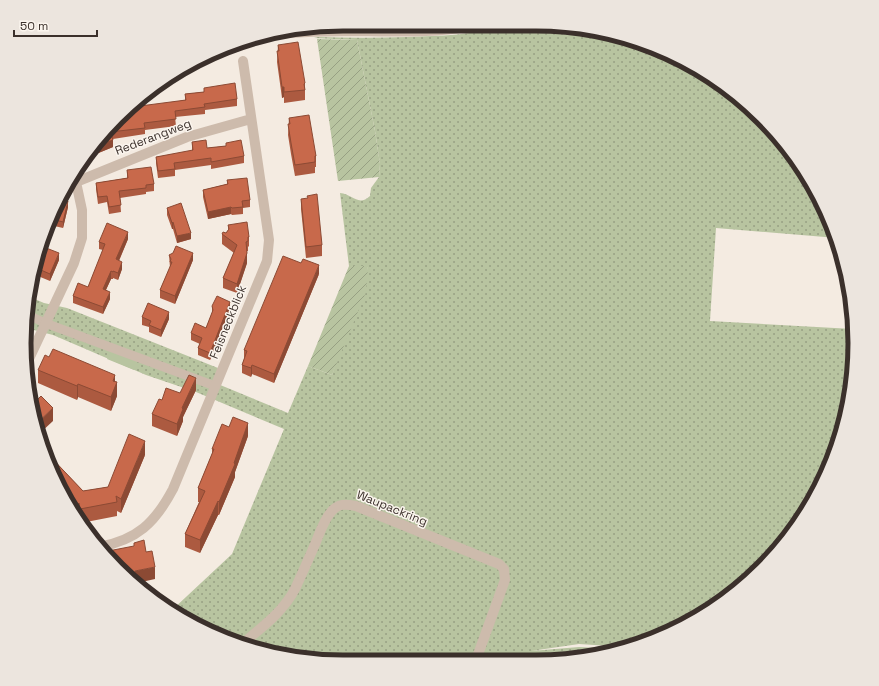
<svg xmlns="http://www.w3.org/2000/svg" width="879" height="686" font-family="'Space Grotesk',sans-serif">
<defs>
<pattern id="grass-dots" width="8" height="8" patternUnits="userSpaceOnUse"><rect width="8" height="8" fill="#b8c4a0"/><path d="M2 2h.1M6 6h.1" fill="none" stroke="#97a083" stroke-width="1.8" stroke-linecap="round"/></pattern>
<pattern id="garden-furrows" width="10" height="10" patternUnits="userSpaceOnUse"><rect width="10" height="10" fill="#b8c4a0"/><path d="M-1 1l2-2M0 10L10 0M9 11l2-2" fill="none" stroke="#97a083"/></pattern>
</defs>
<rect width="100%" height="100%" fill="#f4ebe1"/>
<path fill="url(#grass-dots)" d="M 507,25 L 557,25 L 639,41 L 730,90 L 776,133 L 812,183 L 837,238 L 716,228 L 710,321 L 853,329 L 854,364 L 844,425 L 822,484 L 789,537 L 747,583 L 696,619 L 639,645 L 610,646 L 579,644 L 531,651 L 579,647 L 620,649 L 557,661 L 281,656 L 221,638 L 171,611 L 232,554 L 284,429 L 196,392 L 146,375 L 53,335 L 26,328 L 30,297 L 44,303 L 67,308 L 218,368 L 213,382 L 288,413 L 308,366 L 332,375 L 368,267 L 349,266 L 340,193 C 353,194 358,207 370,196 L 371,188 L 379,177 L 380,164 L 375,131 L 357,40 L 314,38 L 318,37 C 347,38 377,38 407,37 C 440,36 474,35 507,25 Z"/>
<path fill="#b8c4a0" d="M 112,349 L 138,360 L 134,370 L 107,359 Z"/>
<path fill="url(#garden-furrows)" d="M 317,39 L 357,40 L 375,131 L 380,164 L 379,177 L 338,181 Z
M 349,266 L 368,266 L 366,292 L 332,375 L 308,366 Z"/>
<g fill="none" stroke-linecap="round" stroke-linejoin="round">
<path stroke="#cdbbac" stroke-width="9" d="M 28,315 L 45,323 L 215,386"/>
<path stroke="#cdbbac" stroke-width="10" d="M 269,34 C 298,32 328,31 357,31 C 399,32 441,33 482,24
M 66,184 L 76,182 L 187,137 L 251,119
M 27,363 L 74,263 L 82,238 L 82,210 L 76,182
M 99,547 C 137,540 155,523 173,489 L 267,261 L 269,240 L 243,61
M 242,644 C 261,628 283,612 295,589 C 302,574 309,558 316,542 C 320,532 324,520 331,512 C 338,503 346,504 356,506 L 499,564 L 504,569 L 505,580 L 476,660"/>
</g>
<path fill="#ac5a40" d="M 278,45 L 305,83 L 305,100 L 284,103 L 284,97 L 282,98 L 277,62 Z
M 204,88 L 237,99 L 237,106 L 205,110 L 205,114 L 175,117 L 176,126 L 145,130 L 145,134 L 113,139 L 113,147 L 96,154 L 94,148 L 116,119 L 134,114 L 134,109 L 185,100 L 185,94 L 204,92 Z
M 289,118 L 316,156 L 316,167 L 315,167 L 315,173 L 295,176 L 291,154 L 288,135 Z
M 192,142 L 207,148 L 226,146 L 226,143 L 244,156 L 244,163 L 211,169 L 211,165 L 175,170 L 175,176 L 158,178 L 156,163 L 156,157 L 192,151 Z
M 127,170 L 154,184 L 154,191 L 146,192 L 146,194 L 120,198 L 121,212 L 109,214 L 107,202 L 98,204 L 96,189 L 96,183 L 127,178 Z
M 227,180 L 250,200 L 250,207 L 243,208 L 243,214 L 232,215 L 231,214 L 208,219 L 203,197 L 203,190 L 227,184 Z
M 60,199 L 68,207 L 63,228 L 50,225 Z
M 301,199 L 322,245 L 322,256 L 306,258 L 301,209 Z
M 167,208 L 191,239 L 177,243 L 173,229 L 172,229 L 167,215 Z
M 228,225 L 249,237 L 249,246 L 248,247 L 248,251 L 247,251 L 247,263 L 237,293 L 223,288 L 223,278 L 234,253 L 222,244 L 222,234 L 226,233 L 228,230 Z
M 128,239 L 119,261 L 122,269 L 118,280 L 113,278 L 113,279 L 111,279 L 106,290 L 110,299 L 103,314 L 73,303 L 73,296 L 88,287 L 103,250 L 99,249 L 99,242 Z
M 169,255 L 193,260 L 175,304 L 160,298 L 160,290 L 170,268 Z
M 59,260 L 50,281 L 33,274 L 35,261 Z
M 319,274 L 274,383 L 252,374 L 251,377 L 242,373 L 242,365 L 244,359 L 244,350 Z
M 212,306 L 230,309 L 210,360 L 198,355 L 198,348 L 200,344 L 191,340 L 191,333 L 206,328 L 212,313 Z
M 142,317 L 169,319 L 161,337 L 149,332 L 149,327 L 142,325 Z
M 38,370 L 115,382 L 117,396 L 111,411 L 78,397 L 77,400 L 38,383 Z
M 196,390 L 183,417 L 183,421 L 177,436 L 152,426 L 152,414 L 162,400 L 180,393 Z
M 248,436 L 235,472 L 235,477 L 219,515 L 218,515 L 200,553 L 185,547 L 185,534 L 199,502 L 198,502 L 198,488 L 212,454 L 212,449 Z
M 45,451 L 83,491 L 108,487 L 145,455 L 121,513 L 117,511 L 117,516 L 81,523 L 80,521 L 79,517 L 78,518 L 67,503 Z"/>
<path fill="#8c4a34" d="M 282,87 L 284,87 L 284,97 L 282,98 Z
M 113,140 L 113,147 L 96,154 L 96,146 Z
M 68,201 L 68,207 L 63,228 L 63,222 Z
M 231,207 L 231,214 L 208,219 L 208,212 Z
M 173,222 L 173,229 L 172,229 L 172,223 Z
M 128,232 L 128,239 L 116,267 L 116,259 Z
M 191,233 L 191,239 L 177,243 L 177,236 Z
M 59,253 L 59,260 L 50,281 L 50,274 Z
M 193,253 L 193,260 L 175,304 L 175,296 Z
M 247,253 L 247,263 L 237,293 L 237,284 Z
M 122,262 L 122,269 L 118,280 L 118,273 Z
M 319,265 L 319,274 L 274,383 L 274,374 Z
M 111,271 L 111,279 L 103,296 L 103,289 Z
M 110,292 L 110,299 L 103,314 L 103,307 Z
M 230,302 L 230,309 L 210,360 L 210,353 Z
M 169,312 L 169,319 L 161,337 L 161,330 Z
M 252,365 L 252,374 L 251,377 L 251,368 Z
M 115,375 L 115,386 L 117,382 L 117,396 L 111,411 L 111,397 L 113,381 Z
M 196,378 L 196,390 L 183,417 L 183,421 L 177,436 L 177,424 L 182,408 Z
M 78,384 L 78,397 L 77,400 L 77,386 Z
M 53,408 L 53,421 L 39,434 L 35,425 Z
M 248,423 L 248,436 L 235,472 L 235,477 L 219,515 L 219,502 Z
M 145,441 L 145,455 L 121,513 L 121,499 Z
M 218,501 L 218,515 L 200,553 L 200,540 Z
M 79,503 L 79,517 L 78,518 L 75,513 L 75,507 Z
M 155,567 L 155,579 L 137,583 L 127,574 L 135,571 Z"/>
<path fill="#c8694b" stroke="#8c4a34" d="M 298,42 L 305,83 L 304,84 L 305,90 L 284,92 L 284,87 L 282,87 L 277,51 L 279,51 L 278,45 Z
M 235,83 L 237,99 L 204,104 L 205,107 L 175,111 L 176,119 L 144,123 L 145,128 L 110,132 L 109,128 L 116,119 L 122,117 L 121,116 L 134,114 L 134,109 L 140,108 L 140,106 L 186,100 L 185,94 L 204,92 L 204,88 Z
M 309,115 L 316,156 L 315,156 L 315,162 L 295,165 L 291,143 L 288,124 L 290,124 L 289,118 Z
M 109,128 L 113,140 L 96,146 Z
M 206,140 L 207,148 L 226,146 L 226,143 L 241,140 L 244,156 L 211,162 L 211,158 L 174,163 L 175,169 L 158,171 L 156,157 L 193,150 L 192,142 Z
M 151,167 L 154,184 L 146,185 L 146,188 L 119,191 L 121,205 L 109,207 L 107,196 L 98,197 L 96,183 L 128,178 L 127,170 Z
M 247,178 L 250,200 L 242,201 L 243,207 L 232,208 L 231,207 L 208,212 L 203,190 L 228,184 L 227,180 Z
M 317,194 L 322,245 L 306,247 L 301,199 L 308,198 L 307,196 Z
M 60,199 L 68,201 L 63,222 L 52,219 Z
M 181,203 L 191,233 L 177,236 L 173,222 L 172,223 L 167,208 Z
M 247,222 L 249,237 L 248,237 L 248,241 L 246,242 L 247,253 L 237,284 L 223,278 L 237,245 L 222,234 L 223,232 L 226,233 L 229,229 L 228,225 Z
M 107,223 L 128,232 L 116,259 L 122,262 L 118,273 L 113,271 L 113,272 L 111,271 L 103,289 L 110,292 L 103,307 L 73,296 L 78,283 L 88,287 L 105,244 L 99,242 Z
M 41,246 L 59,253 L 50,274 L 34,267 L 35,261 Z
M 176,246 L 193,253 L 175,296 L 160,290 L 172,262 L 170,262 L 171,259 L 169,255 L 173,253 Z
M 283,256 L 301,263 L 303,259 L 319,265 L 274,374 L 252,365 L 251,368 L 242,365 L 247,351 L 244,350 Z
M 217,296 L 230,302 L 210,353 L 198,348 L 202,338 L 191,333 L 195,323 L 206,328 L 213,310 L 212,306 Z
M 148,303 L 169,312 L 161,330 L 149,325 L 151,321 L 142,317 Z
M 53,349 L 115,375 L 113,381 L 117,382 L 111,397 L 78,384 L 77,386 L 38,370 L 45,355 L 49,357 Z
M 189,375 L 196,378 L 182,408 L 183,409 L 177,424 L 152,414 L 159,399 L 162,400 L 166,388 L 180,393 Z
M 31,393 L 37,400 L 41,396 L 53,408 L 35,425 Z
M 233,417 L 248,423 L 234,463 L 235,464 L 219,502 L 218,501 L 200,540 L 185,534 L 205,491 L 198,488 L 214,449 L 212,449 L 222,424 L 229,427 Z
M 129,434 L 145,441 L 121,499 L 116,496 L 117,502 L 80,509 L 79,503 L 75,507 L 64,495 L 45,451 L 83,491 L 108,487 Z
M 144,540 L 146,552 L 152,551 L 155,567 L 135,571 L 135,573 L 127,574 L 103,552 L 134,546 L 134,543 Z"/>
<g text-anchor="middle" stroke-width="3" stroke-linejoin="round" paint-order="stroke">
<g font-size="12" fill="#3b302b" stroke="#fbf5ee">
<text transform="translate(153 137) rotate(-21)" y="4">Rederangweg</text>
<text transform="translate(228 322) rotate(-68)" y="4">Feisneckblick</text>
<text transform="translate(392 508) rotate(22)" y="4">Waupackring</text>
</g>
</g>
<path d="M0 0H879V686H0ZM343 31H536A312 312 0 0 1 848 343V343A312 312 0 0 1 536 655H343A312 312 0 0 1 31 343V343A312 312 0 0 1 343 31Z" fill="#ece5de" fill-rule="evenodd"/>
<path fill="none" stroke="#3b302b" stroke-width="5" d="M343 31H536A312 312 0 0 1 848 343V343A312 312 0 0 1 536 655H343A312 312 0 0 1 31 343V343A312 312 0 0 1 343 31Z"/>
<path d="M14 30v6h83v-6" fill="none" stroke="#3b302b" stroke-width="2"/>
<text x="20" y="30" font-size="12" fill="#3b302b" stroke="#fbf5ee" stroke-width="3" paint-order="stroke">50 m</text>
</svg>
